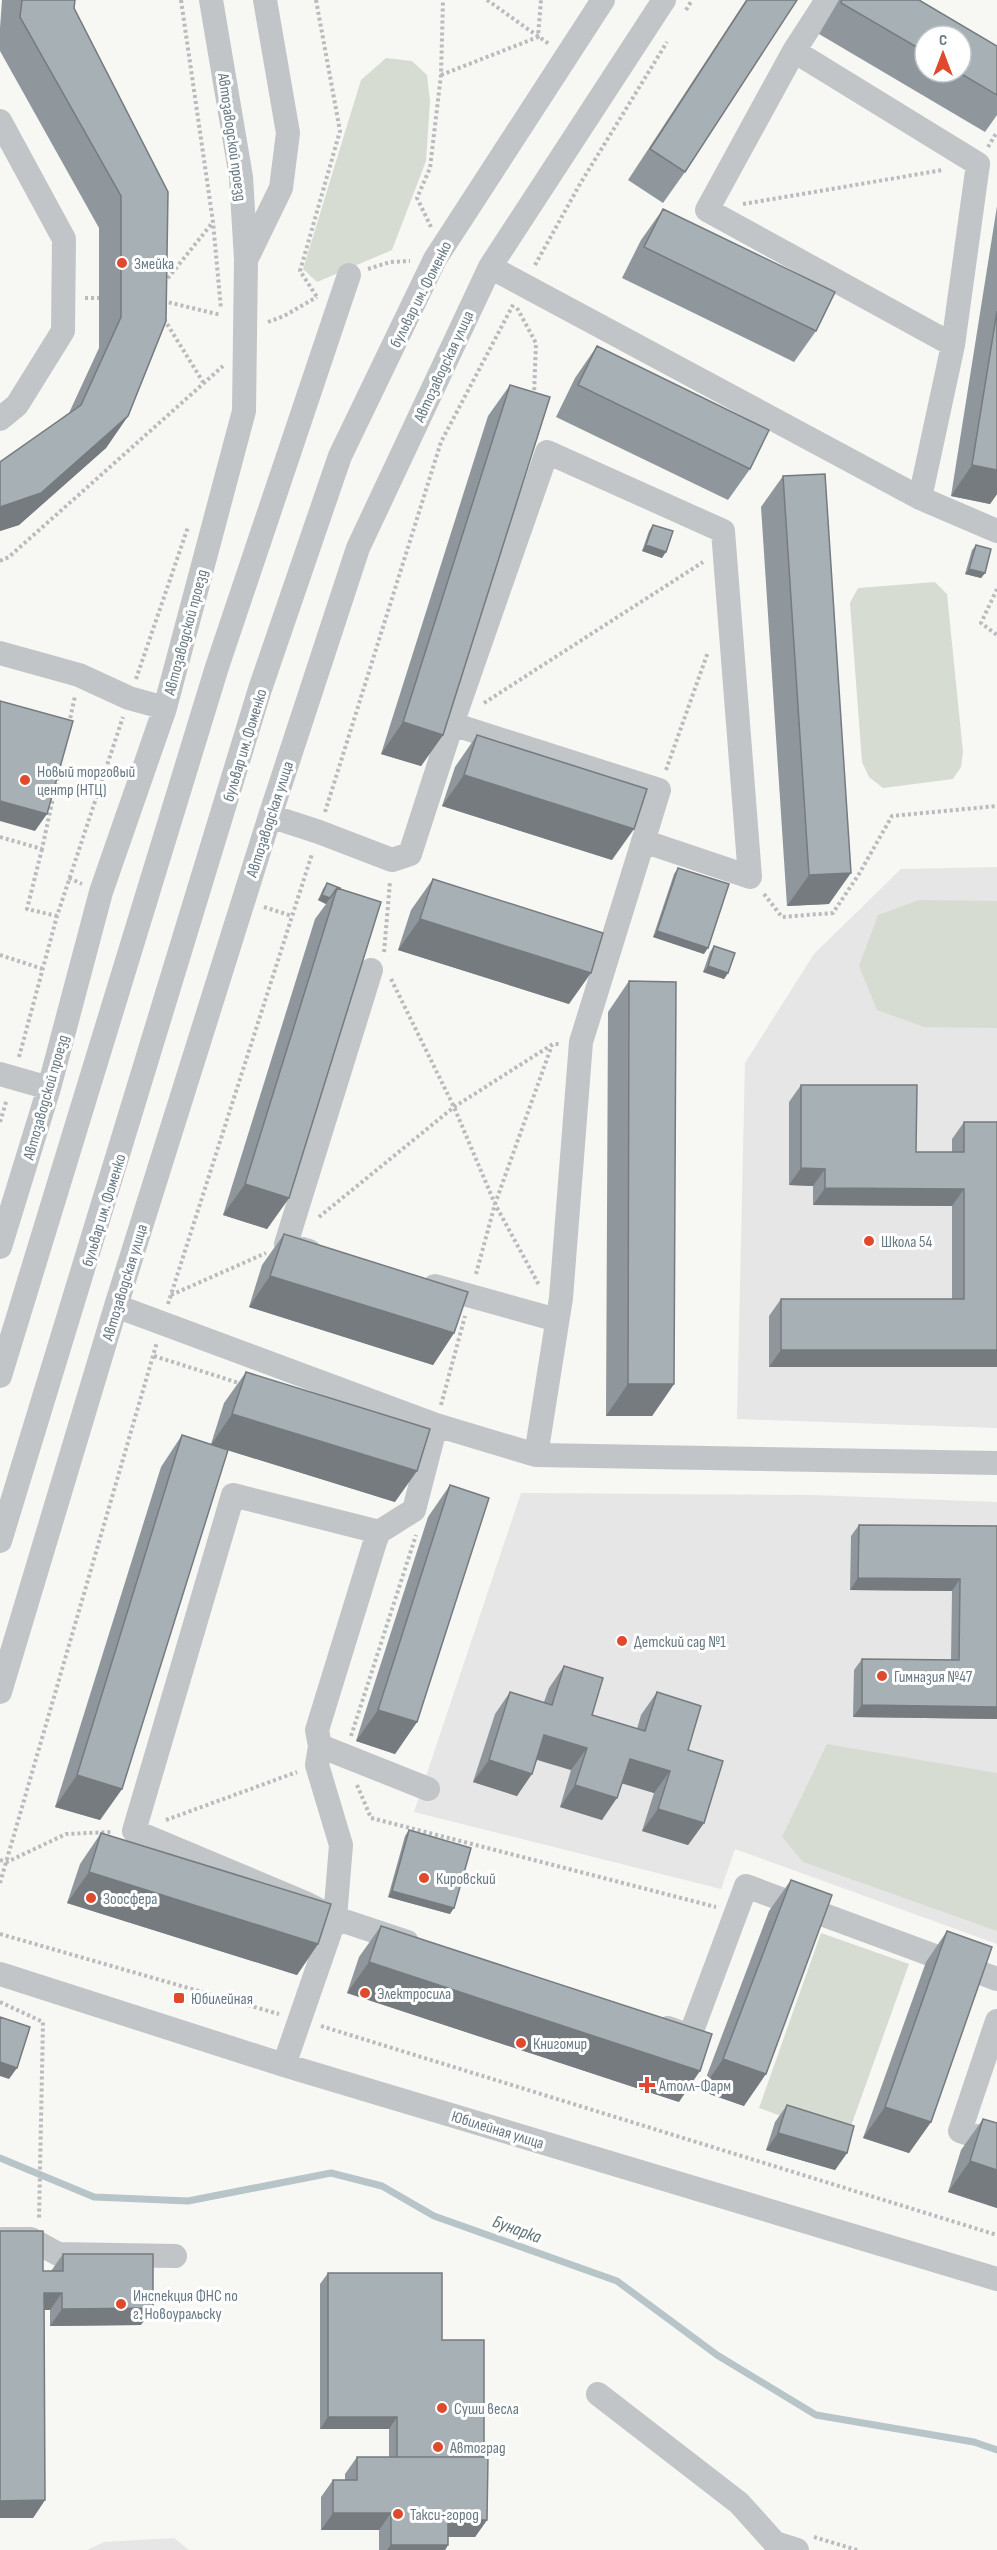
<svg xmlns="http://www.w3.org/2000/svg" width="997" height="2550" font-family="'Sofia Sans Condensed',sans-serif">
<rect width="100%" height="100%" fill="#f7f7f4"/>
<path fill="#e5e6e5" d="M 997,867 L 997,1428 L 737,1419 L 745,1063 L 814,954 L 901,869 Z
M 521,1493 L 812,1495 L 997,1502 L 997,1944 L 735,1849 L 721,1889 L 414,1812 Z
M 174,2538 L 189,2550 L 87,2550 L 104,2542 Z"/>
<path fill="#d7dcd3" d="M 386,58 L 412,61 L 427,75 L 430,101 L 426,161 L 392,250 L 317,282 L 303,269 L 361,80 Z
M 935,582 L 947,594 L 963,752 L 961,767 L 953,779 L 883,788 L 869,777 L 862,762 L 850,603 L 858,588 Z
M 919,900 L 997,901 L 997,1028 L 924,1027 L 877,1010 L 859,966 L 878,915 Z
M 827,1744 L 997,1773 L 997,1931 L 803,1862 L 782,1837 Z
M 821,1933 L 909,1964 L 846,2140 L 759,2108 Z"/>
<g fill="none" stroke-linecap="round" stroke-linejoin="round">
<path stroke="#b7c5c8" stroke-width="7" d="M 0,2158 L 94,2197 L 188,2201 L 331,2173 L 382,2186 L 434,2216 L 617,2281 L 717,2355 L 816,2415 L 974,2442 L 997,2450"/>
<path stroke="#b9bcbe" stroke-width="4" stroke-dasharray="3 3" stroke-linecap="butt" d="M 181,0 L 213,222 L 221,309
M 316,0 L 340,131 L 300,271 L 317,297
M 487,0 L 549,44
M 686,10 L 692,0
M 441,75 L 538,37 L 541,0
M 988,147 L 997,132
M 743,204 L 943,170
M 431,227 L 417,198 L 430,168 L 441,75 L 443,0
M 535,265 L 580,184 L 667,42
M 368,269 L 390,262 L 410,261
M 164,283 L 213,222
M 85,298 L 99,298
M 163,301 L 221,315
M 517,308 L 536,343 L 534,395
M 164,319 L 203,382
M 268,322 L 284,316 L 317,297
M 0,561 L 9,557 L 223,366
M 997,589 L 981,623 L 997,635
M 136,679 L 188,527
M 484,703 L 703,562
M 69,724 L 75,696
M 666,770 L 708,652
M 325,812 L 441,442 L 514,303
M 0,837 L 42,849 L 59,770
M 42,849 L 27,909 L 57,916
M 69,878 L 82,884
M 764,894 L 782,917 L 833,913 L 859,874 L 892,816 L 997,806
M 264,907 L 292,916
M 384,952 L 390,882
M 0,955 L 43,969
M 391,979 L 454,1107 L 495,1204 L 539,1285
M 19,1057 L 57,916 L 123,717
M 0,1122 L 7,1099
M 319,1217 L 454,1107 L 553,1044 L 560,1044
M 476,1274 L 495,1204 L 552,1045
M 171,1295 L 266,1253
M 168,1304 L 312,854
M 154,1356 L 242,1384
M 441,1405 L 465,1316
M 351,1736 L 416,1535
M 357,1785 L 371,1818 L 716,1907
M 166,1820 L 297,1772
M 0,1860 L 7,1862 L 66,1834 L 112,1832
M 0,1883 L 157,1342
M 0,1934 L 279,2014
M 0,2002 L 43,2022 L 39,2219
M 321,2026 L 997,2235
M 814,2537 L 857,2550"/>
<path stroke="#c1c5c8" stroke-width="24" d="M 827,0 L 794,51 L 707,210 L 953,345 L 920,498
M 794,51 L 978,164 L 953,345
M 0,121 L 64,239 L 63,331 L 17,405 L 0,419
M 247,258 L 281,188 L 288,133 L 265,0
M 490,267 L 920,498 L 997,531
M 0,653 L 79,675 L 129,698 L 165,708
M 452,724 L 547,452 L 723,531 L 750,877 L 643,841
M 270,816 L 319,832 L 392,860 L 410,854 L 452,724 L 659,790 L 581,1042 L 561,1298 L 536,1455
M 0,1074 L 49,1088
M 0,1247 L 49,1088 L 101,892 L 165,708 L 244,411 L 246,259 L 241,177 L 211,0
M 309,1251 L 286,1244 L 371,970
M 435,1286 L 557,1320
M 116,1306 L 436,1425 L 536,1455 L 997,1463
M 0,1376 L 217,667 L 349,275
M 379,1532 L 233,1495 L 134,1831 L 303,1902 L 335,1918 L 341,1845 L 317,1765 L 320,1746 L 317,1730 L 375,1542 L 379,1532 L 414,1510 L 436,1425
M 0,1541 L 260,689 L 340,456 L 435,259 L 603,0
M 0,1692 L 116,1306 L 270,816 L 358,548 L 490,267 L 664,0
M 320,1746 L 428,1789
M 0,1974 L 284,2065 L 997,2279
M 997,2021 L 960,2131 L 997,2143
M 668,2028 L 690,2036 L 746,1886 L 997,1979
M 284,2065 L 335,1918 L 407,1942
M 0,2239 L 31,2239 L 58,2254 L 175,2256
M 598,2394 L 739,2503 L 775,2543
M 775,2543 L 797,2550"/>
</g>
<path fill="#90979c" fill-rule="evenodd" d="M 2,0 L 75,0 L 74,8 L 168,192 L 128,416 L 106,448 L 19,525 L 0,531 L 0,462 L 69,413 L 99,348 L 99,228 L 0,51 L 0,28 Z
M 746,0 L 797,0 L 685,172 L 663,203 L 628,180 Z
M 839,0 L 919,0 L 997,46 L 997,115 L 985,132 L 819,34 ZM 925,36 L 961,72 L 925,72 Z
M 997,206 L 997,494 L 990,504 L 951,496 Z
M 663,209 L 816,331 L 794,362 L 622,278 L 641,240 Z
M 597,346 L 750,469 L 728,500 L 556,417 L 575,378 Z
M 510,385 L 443,735 L 421,766 L 381,754 L 488,416 Z
M 783,476 L 829,904 L 787,906 L 761,507 Z
M 653,525 L 662,558 L 642,551 L 649,531 Z
M 976,545 L 985,573 L 981,578 L 965,574 L 972,550 Z
M 477,735 L 612,860 L 442,806 L 455,767 Z
M 678,868 L 704,954 L 653,937 L 674,874 Z
M 433,879 L 569,1004 L 398,950 L 411,910 Z
M 327,883 L 340,888 L 289,1198 L 267,1229 L 223,1215 L 315,919 L 326,904 L 318,900 L 323,889 Z
M 714,946 L 728,973 L 724,979 L 703,972 L 710,952 Z
M 629,981 L 674,1384 L 652,1416 L 606,1416 L 608,1012 Z
M 801,1085 L 916,1152 L 952,1152 L 952,1139 L 964,1122 L 997,1367 L 769,1367 L 769,1316 L 781,1299 L 952,1299 L 952,1206 L 813,1205 L 813,1186 L 789,1185 L 789,1102 Z
M 284,1234 L 454,1333 L 433,1365 L 249,1307 L 262,1265 Z
M 246,1372 L 395,1502 L 227,1450 L 122,1789 L 100,1820 L 55,1807 L 161,1467 L 182,1435 L 211,1444 L 224,1403 Z
M 450,1485 L 417,1722 L 395,1754 L 356,1741 L 428,1517 Z
M 859,1525 L 997,1526 L 997,1719 L 853,1717 L 854,1670 L 862,1659 L 951,1660 L 952,1591 L 850,1590 L 851,1536 Z
M 564,1666 L 592,1715 L 637,1729 L 641,1715 L 657,1692 L 688,1750 L 704,1823 L 688,1845 L 642,1831 L 654,1793 L 622,1783 L 602,1820 L 560,1807 L 571,1770 L 537,1760 L 517,1796 L 473,1782 L 495,1714 L 510,1692 L 544,1702 L 549,1688 Z
M 409,1830 L 450,1914 L 388,1897 L 405,1836 Z
M 101,1833 L 318,1944 L 297,1975 L 67,1903 L 80,1864 Z
M 791,1880 L 744,2106 L 701,2091 L 769,1911 Z
M 381,1926 L 679,2102 L 347,1993 L 359,1957 Z
M 947,1931 L 931,2122 L 909,2153 L 863,2138 L 926,1962 Z
M 787,2105 L 847,2153 L 835,2170 L 766,2150 L 775,2122 Z
M 983,2119 L 997,2123 L 997,2208 L 948,2192 L 961,2150 Z
M 0,2231 L 43,2271 L 51,2271 L 63,2254 L 141,2325 L 50,2326 L 50,2310 L 44,2310 L 45,2500 L 33,2518 L 0,2518 Z
M 328,2273 L 442,2340 L 484,2457 L 487,2520 L 475,2537 L 448,2537 L 448,2545 L 445,2550 L 379,2550 L 379,2530 L 321,2530 L 321,2497 L 333,2480 L 345,2480 L 345,2474 L 357,2457 L 389,2457 L 389,2429 L 320,2429 L 320,2284 Z"/>
<path fill="#757b7f" d="M 128,416 L 106,448 L 19,525 L 0,531 L 0,507 Z
M 972,465 L 997,470 L 997,494 L 990,504 L 951,496 Z
M 646,545 L 666,552 L 662,558 L 642,551 Z
M 969,569 L 985,573 L 981,578 L 965,574 Z
M 403,722 L 443,735 L 421,766 L 381,754 Z
M 464,775 L 634,829 L 612,860 L 442,806 Z
M 0,801 L 47,814 L 35,831 L 0,821 Z
M 851,873 L 829,904 L 787,906 L 809,875 Z
M 322,895 L 330,898 L 326,904 L 318,900 Z
M 420,919 L 591,973 L 569,1004 L 398,950 Z
M 657,931 L 708,948 L 704,954 L 653,937 Z
M 708,966 L 728,973 L 724,979 L 703,972 Z
M 801,1168 L 825,1169 L 813,1186 L 789,1185 Z
M 245,1184 L 289,1198 L 267,1229 L 223,1215 Z
M 825,1188 L 964,1189 L 952,1206 L 813,1205 Z
M 270,1276 L 454,1333 L 433,1365 L 249,1307 Z
M 781,1350 L 997,1350 L 997,1367 L 769,1367 Z
M 628,1384 L 674,1384 L 652,1416 L 606,1416 Z
M 232,1414 L 417,1471 L 395,1502 L 211,1445 Z
M 858,1578 L 960,1579 L 952,1591 L 850,1590 Z
M 862,1705 L 997,1707 L 997,1719 L 853,1717 Z
M 378,1710 L 417,1722 L 395,1754 L 356,1741 Z
M 544,1735 L 587,1748 L 571,1770 L 529,1757 Z
M 630,1759 L 670,1771 L 654,1793 L 614,1781 Z
M 489,1760 L 532,1774 L 517,1796 L 473,1782 Z
M 77,1775 L 122,1789 L 100,1820 L 55,1807 Z
M 575,1785 L 617,1798 L 602,1820 L 560,1807 Z
M 658,1809 L 704,1823 L 688,1845 L 642,1831 Z
M 89,1872 L 318,1944 L 297,1975 L 67,1903 Z
M 392,1891 L 454,1908 L 450,1914 L 388,1897 Z
M 369,1962 L 700,2071 L 679,2102 L 347,1993 Z
M 723,2059 L 766,2074 L 744,2106 L 701,2091 Z
M 0,2062 L 17,2068 L 9,2079 L 0,2076 Z
M 885,2107 L 931,2122 L 909,2153 L 863,2138 Z
M 778,2133 L 847,2153 L 835,2170 L 766,2150 Z
M 970,2161 L 997,2170 L 997,2208 L 948,2192 Z
M 44,2293 L 62,2293 L 50,2310 L 32,2310 Z
M 153,2308 L 141,2325 L 50,2326 L 62,2309 Z
M 328,2417 L 397,2417 L 389,2429 L 320,2429 Z
M 45,2500 L 33,2518 L 0,2518 L 0,2501 Z
M 333,2513 L 391,2513 L 379,2530 L 321,2530 Z
M 448,2520 L 487,2520 L 475,2537 L 436,2537 Z
M 391,2545 L 448,2545 L 445,2550 L 387,2550 Z"/>
<path fill="#a7b0b5" stroke="#757b7f" stroke-width="1.5" d="M 22,0 L 75,0 L 74,8 L 168,192 L 166,321 L 128,416 L 41,493 L 0,507 L 0,462 L 81,405 L 121,317 L 121,196 L 20,17 Z
M 747,0 L 797,0 L 685,172 L 650,149 Z
M 842,0 L 919,0 L 997,46 L 997,95 L 958,72 L 961,72 L 961,36 L 925,36 L 925,52 L 841,3 Z
M 663,209 L 835,292 L 816,331 L 644,247 Z
M 997,311 L 997,470 L 972,465 Z
M 597,346 L 769,430 L 750,469 L 578,385 Z
M 510,385 L 550,397 L 443,735 L 403,722 Z
M 825,474 L 851,873 L 809,875 L 783,476 Z
M 653,525 L 673,531 L 666,552 L 646,545 Z
M 976,545 L 991,549 L 985,573 L 969,569 Z
M 0,701 L 73,721 L 47,814 L 0,801 Z
M 477,735 L 647,789 L 634,829 L 464,775 Z
M 678,868 L 729,884 L 708,948 L 657,931 Z
M 433,879 L 603,933 L 591,973 L 420,919 Z
M 327,883 L 340,888 L 339,889 L 337,888 L 330,898 L 322,895 Z
M 337,888 L 381,902 L 289,1198 L 245,1184 Z
M 714,946 L 735,953 L 728,973 L 708,966 Z
M 629,981 L 676,982 L 674,1384 L 628,1384 Z
M 801,1085 L 917,1085 L 916,1152 L 964,1152 L 964,1122 L 997,1122 L 997,1350 L 781,1350 L 781,1299 L 964,1299 L 964,1189 L 825,1188 L 825,1169 L 801,1168 Z
M 284,1234 L 468,1292 L 454,1333 L 270,1276 Z
M 246,1372 L 430,1429 L 417,1471 L 232,1414 Z
M 182,1435 L 228,1450 L 122,1789 L 77,1775 Z
M 450,1485 L 489,1498 L 417,1722 L 378,1710 Z
M 859,1525 L 997,1526 L 997,1707 L 862,1705 L 862,1659 L 959,1660 L 960,1579 L 858,1578 Z
M 564,1666 L 603,1678 L 592,1715 L 645,1731 L 657,1692 L 701,1706 L 688,1750 L 723,1761 L 704,1823 L 658,1809 L 670,1771 L 630,1759 L 617,1798 L 575,1785 L 587,1748 L 544,1735 L 532,1774 L 489,1760 L 510,1692 L 552,1705 Z
M 409,1830 L 471,1848 L 454,1908 L 392,1891 Z
M 101,1833 L 331,1904 L 318,1944 L 89,1872 Z
M 791,1880 L 832,1895 L 766,2074 L 723,2059 Z
M 381,1926 L 712,2034 L 700,2071 L 369,1962 Z
M 947,1931 L 992,1947 L 931,2122 L 885,2107 Z
M 0,2017 L 30,2027 L 17,2068 L 0,2062 Z
M 787,2105 L 854,2126 L 847,2153 L 778,2133 Z
M 983,2119 L 997,2123 L 997,2170 L 970,2161 Z
M 0,2231 L 43,2231 L 43,2271 L 63,2271 L 63,2254 L 153,2254 L 153,2308 L 62,2309 L 62,2293 L 44,2293 L 45,2500 L 0,2501 Z
M 328,2273 L 442,2273 L 442,2340 L 484,2340 L 484,2457 L 397,2457 L 397,2417 L 328,2417 Z
M 357,2457 L 488,2457 L 487,2520 L 448,2520 L 448,2545 L 391,2545 L 391,2513 L 333,2513 L 333,2480 L 357,2480 Z"/>
<g fill="#df492c" stroke="#fff" stroke-width="2">
<circle cx="122" cy="263" r="6"/>
<circle cx="25" cy="780" r="6"/>
<circle cx="869" cy="1241" r="6"/>
<circle cx="622" cy="1641" r="6"/>
<circle cx="882" cy="1676" r="6"/>
<circle cx="424" cy="1878" r="6"/>
<circle cx="91" cy="1898" r="6"/>
<circle cx="365" cy="1993" r="6"/>
<rect x="173" y="1992" width="12" height="12" rx="3"/>
<circle cx="521" cy="2043" r="6"/>
<path d="M644 2076h6v6h6v6h-6v6h-6v-6h-6v-6h6z"/>
<circle cx="121" cy="2304" r="6"/>
<circle cx="442" cy="2408" r="6"/>
<circle cx="438" cy="2447" r="6"/>
<circle cx="398" cy="2514" r="6"/>
</g>
<g text-anchor="middle" stroke-width="6" stroke-linejoin="round" paint-order="stroke">
<g font-size="16" fill="#677984" stroke="#fff">
<text transform="translate(233 137) rotate(82)" y="6">Автозаводской проезд</text>
<text transform="translate(420 294) rotate(-63)" y="6">бульвар им. Фоменко</text>
<text transform="translate(443 366) rotate(-65)" y="6">Автозаводская улица</text>
<text transform="translate(185 632) rotate(-75)" y="6">Автозаводской проезд</text>
<text transform="translate(244 745) rotate(-73)" y="6">бульвар им. Фоменко</text>
<text transform="translate(269 819) rotate(-72)" y="6">Автозаводская улица</text>
<text transform="translate(45 1097) rotate(-74)" y="6">Автозаводской проезд</text>
<text transform="translate(103 1210) rotate(-73)" y="6">бульвар им. Фоменко</text>
<text transform="translate(124 1282) rotate(-73)" y="6">Автозаводская улица</text>
<text transform="translate(498 2129) rotate(17)" y="6">Юбилейная улица</text>
</g>
<g font-size="16" fill="#677984" stroke="#fff" text-anchor="start">
<text x="134" y="269">Змейка</text>
<text x="37" y="777">Новый торговый<tspan x="37" dy="18">центр (НТЦ)</tspan></text>
<text x="881" y="1247">Школа 54</text>
<text x="634" y="1647">Детский сад №1</text>
<text x="894" y="1682">Гимназия №47</text>
<text x="436" y="1884">Кировский</text>
<text x="103" y="1904">Зоосфера</text>
<text x="377" y="1999">Электросила</text>
<text x="191" y="2004">Юбилейная</text>
<text x="533" y="2049">Книгомир</text>
<text x="659" y="2091">Атолл-Фарм</text>
<text x="133" y="2301">Инспекция ФНС по<tspan x="133" dy="18">г. Новоуральску</tspan></text>
<text x="454" y="2414">Суши весла</text>
<text x="450" y="2453">Автоград</text>
<text x="410" y="2520">Такси-город</text>
</g>
<g font-size="18" font-style="italic" fill="#5e7479" stroke="#fff">
<text transform="translate(517 2229) rotate(20)" y="6">Бунарка</text>
</g>
</g>
<g transform="translate(943 54)"><circle r="28" fill="#ffffff" stroke="#c2c9ce" stroke-width="1.5"/>
<path d="M0-4.5L10 22L0 15L-10 22Z" fill="#df492c"/>
<text y="-9" font-size="16" font-weight="bold" text-anchor="middle" fill="#677984">С</text>
</g>
</svg>
